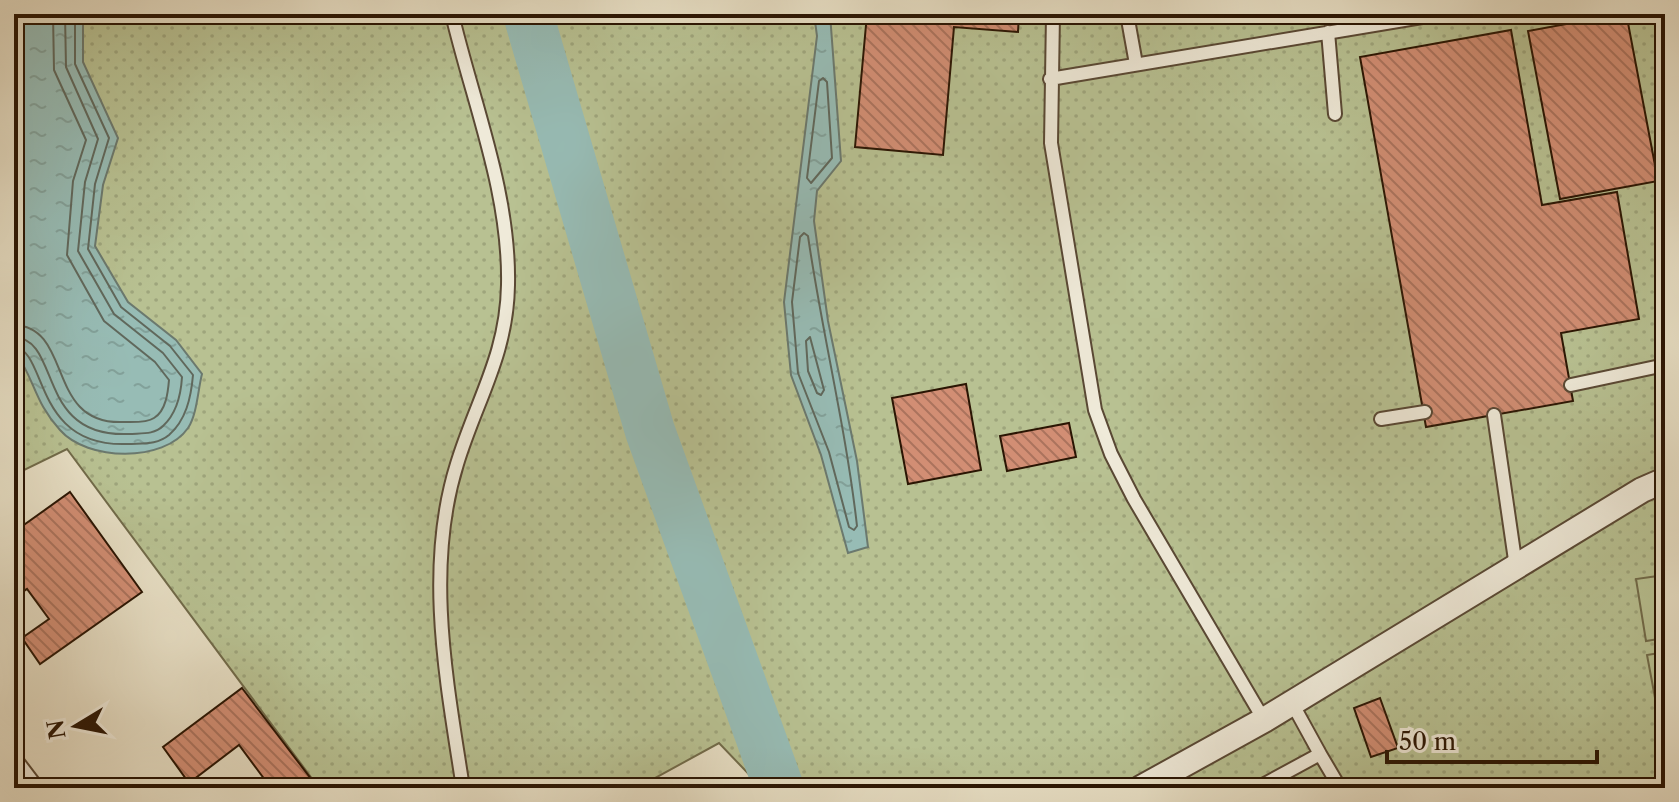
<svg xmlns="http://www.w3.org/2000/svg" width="1679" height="802" font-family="'Libre Caslon Text',serif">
<defs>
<pattern id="grass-dots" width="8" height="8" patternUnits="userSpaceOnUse" patternTransform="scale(2)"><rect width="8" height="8" fill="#b8c192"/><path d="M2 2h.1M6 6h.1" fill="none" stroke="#9ea57c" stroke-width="1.8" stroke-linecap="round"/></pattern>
<pattern id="water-ripples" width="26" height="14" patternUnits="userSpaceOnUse" patternTransform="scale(2)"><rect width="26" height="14" fill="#97bcb5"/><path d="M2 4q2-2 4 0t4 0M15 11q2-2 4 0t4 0" fill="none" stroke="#82a19a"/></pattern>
<pattern id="building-back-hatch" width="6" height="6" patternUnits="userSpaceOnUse" patternTransform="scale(2)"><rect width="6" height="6" fill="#d28e74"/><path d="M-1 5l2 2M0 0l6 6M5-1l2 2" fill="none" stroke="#ab735d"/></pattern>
</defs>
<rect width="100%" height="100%" fill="#e7dfc5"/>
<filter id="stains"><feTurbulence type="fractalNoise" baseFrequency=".0025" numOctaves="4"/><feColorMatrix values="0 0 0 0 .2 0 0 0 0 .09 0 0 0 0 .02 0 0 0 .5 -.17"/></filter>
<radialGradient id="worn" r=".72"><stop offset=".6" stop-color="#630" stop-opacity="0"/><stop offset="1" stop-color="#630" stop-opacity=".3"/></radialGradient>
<path fill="url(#grass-dots)" stroke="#716b4a" stroke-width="2" d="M 14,14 L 1665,14 L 1665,788 L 762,788 L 719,743 L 637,788 L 319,788 L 67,449 L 14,475 Z"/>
<path fill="#b8c192" stroke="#716b4a" stroke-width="2" d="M 1665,575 L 1665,638 L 1646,641 L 1636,579 Z
M 1665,652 L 1665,718 L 1659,719 L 1647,655 Z"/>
<path fill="url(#water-ripples)" stroke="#6b796e" stroke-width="2" d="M 14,14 L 83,14 L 83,62 L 118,138 L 103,185 L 95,246 L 128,302 L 176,340 L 202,374 C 198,389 197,415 188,428 C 164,463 87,461 60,430 C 34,402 35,379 14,350 Z
M 814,14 L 830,14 L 841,161 L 817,191 L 814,221 L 828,321 L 857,461 L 868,547 L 848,553 L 821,455 L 791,375 L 784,302 L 817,36 Z"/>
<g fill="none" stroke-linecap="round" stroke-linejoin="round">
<path stroke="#60685c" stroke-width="2" d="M 823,78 L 827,82 L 832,158 L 811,183 L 807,178 L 819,81 Z
M 804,233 L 808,236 C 822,333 846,428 857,526 L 854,530 L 849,527 L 829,452 L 798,373 L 792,302 L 800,237 Z
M 14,325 C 74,327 45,426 124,422 C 133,422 147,423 154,418 C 166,411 168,392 169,380 L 155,362 L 104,321 L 67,255 L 73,181 L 86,140 L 54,70 L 53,14
M 14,337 C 62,339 35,438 129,434 C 141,433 154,435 163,426 C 176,414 181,394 182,377 L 163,353 L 114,314 L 78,251 L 85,182 L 98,139 L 66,67 L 65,14
M 810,337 L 824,390 L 821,395 L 817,393 L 808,371 L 806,341 Z
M 14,347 C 48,350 32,448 128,444 C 143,443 157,445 169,435 C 186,420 191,398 193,375 L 170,346 L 121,307 L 88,249 L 95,184 L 109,138 L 75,64 L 75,14"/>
<path stroke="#97bcb5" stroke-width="50" d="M 528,14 L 650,431 L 779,788"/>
</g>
<path fill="url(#building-back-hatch)" stroke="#2a1503" stroke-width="2" d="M 867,14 L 1019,14 L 1018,32 L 954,27 L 943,155 L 855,147 Z
M 1621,14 L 1664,14 L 1628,23 L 1658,181 L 1560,199 L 1528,31 Z
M 1511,30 L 1542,205 L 1617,192 L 1639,319 L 1561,333 L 1573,401 L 1426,427 L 1360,57 Z
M 966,384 L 981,470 L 908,484 L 892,398 Z
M 1069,423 L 1076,457 L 1007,471 L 1000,436 Z
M 70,492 L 142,592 L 40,664 L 22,638 L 49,619 L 27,589 L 14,598 L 14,532 Z
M 242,688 L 318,788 L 271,788 L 239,745 L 189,783 L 163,747 Z
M 1380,698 L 1398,748 L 1371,757 L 1354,708 Z"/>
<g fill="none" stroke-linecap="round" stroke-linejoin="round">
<defs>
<path id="service" d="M 452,14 C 473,103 510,193 508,285 C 507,355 476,401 457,464 C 424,569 447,683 463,788
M 1053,14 L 1051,143 L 1095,410 L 1111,454 L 1134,499 L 1264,720
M 1127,14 L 1136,64
M 1328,32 L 1335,114
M 1050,79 L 1440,14
M 1571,385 L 1665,365
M 1494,415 L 1516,567
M 1381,419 L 1425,412
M 1292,703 L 1320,754
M 1261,786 L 1320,754 L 1340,788"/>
<path id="minor" d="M 14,767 L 30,788
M 1141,788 L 1264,720 L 1642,490 L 1665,480"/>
</defs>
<use href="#service" stroke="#594834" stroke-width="16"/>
<use href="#minor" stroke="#594834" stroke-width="28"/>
<use href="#service" stroke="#efead9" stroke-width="12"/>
<use href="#minor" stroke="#efead9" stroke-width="24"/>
</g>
<rect width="1679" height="802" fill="none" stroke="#e7dfc5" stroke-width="48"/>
<rect x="16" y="16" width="1647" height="770" fill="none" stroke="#2a1503" stroke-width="4"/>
<rect x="24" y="24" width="1631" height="754" fill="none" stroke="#2a1503" stroke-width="2"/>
<g transform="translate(76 726) rotate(260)" stroke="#efead9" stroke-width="6" paint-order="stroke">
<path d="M0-6L14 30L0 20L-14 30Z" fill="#2a1503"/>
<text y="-12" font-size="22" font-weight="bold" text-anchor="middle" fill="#2a1503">N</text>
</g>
<path d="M1387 750v12h210v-12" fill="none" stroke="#2a1503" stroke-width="4"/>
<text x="1399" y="750" font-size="24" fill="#2a1503" stroke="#efead9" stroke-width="6" paint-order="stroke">50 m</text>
<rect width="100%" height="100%" filter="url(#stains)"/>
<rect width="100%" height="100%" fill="url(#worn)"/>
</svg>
